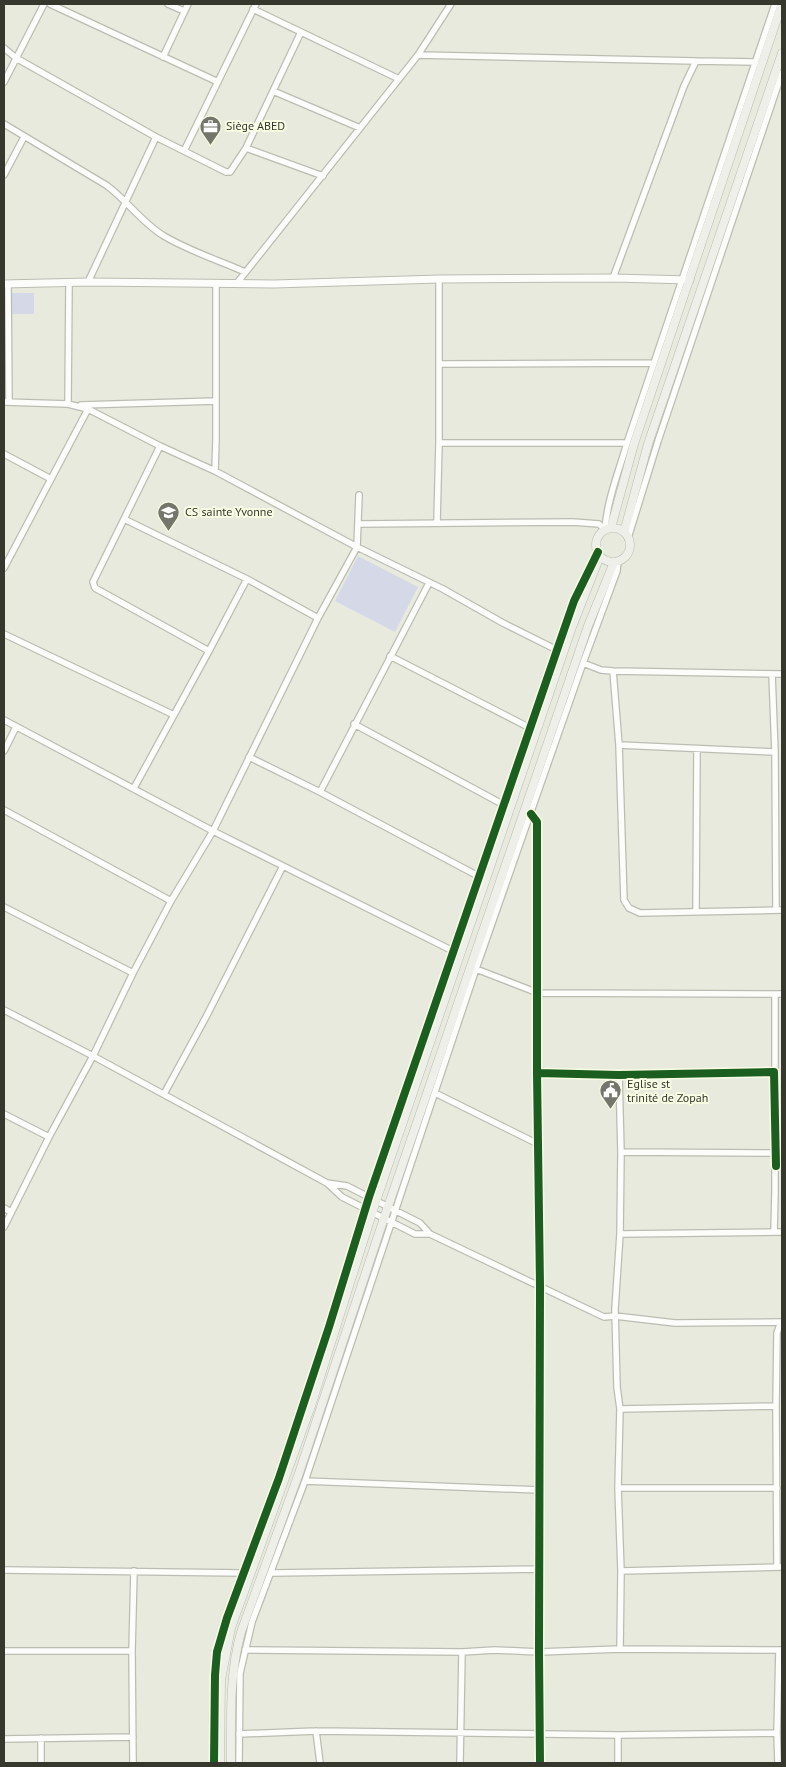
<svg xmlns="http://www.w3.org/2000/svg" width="786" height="1767" font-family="'PT Sans',sans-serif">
<rect width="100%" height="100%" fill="#e8eadd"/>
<path fill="#d5d9e7" d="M 11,293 L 34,293 L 34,314 L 12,314 Z
M 358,556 L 418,587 L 395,632 L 335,601 Z"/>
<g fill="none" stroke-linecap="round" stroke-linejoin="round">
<defs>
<path id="minor" d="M 50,4 L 218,82
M 168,4 L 184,11
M 253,9 L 399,79
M 4,48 L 16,58 L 156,137 L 226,172 L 230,172 L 246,148 L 301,32
M 418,55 L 696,61
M 163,57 L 188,4
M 4,82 L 44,4
M 273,91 L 360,128
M 4,124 L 106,185 C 127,200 141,222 164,236 C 187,250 220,261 245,272
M 246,148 L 323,176
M 184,151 L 256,4
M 4,175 L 24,137
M 613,278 L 684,86 L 696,61 L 756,62
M 88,282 L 156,137
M 237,283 L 418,55 L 451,4
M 8,284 L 9,402
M 439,364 L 654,363
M 4,402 L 68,404 L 88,409 L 160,446 L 215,471 L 357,547 L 443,589 L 503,623 L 557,650
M 68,404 L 69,283
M 81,405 L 216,401
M 439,443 L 627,443
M 160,446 L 93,582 L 95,588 L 209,651
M 4,454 L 51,479
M 215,471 L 216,439 L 216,283
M 124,519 L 247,579 L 318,618
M 437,522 L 439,443 L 439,279
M 359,524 L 573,522 L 599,524 L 605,530
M 605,530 C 607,500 619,471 627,443 L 775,4
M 628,538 L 658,441 L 782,73
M 4,568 L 88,409
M 4,634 L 174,715
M 390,656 L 530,728
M 583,663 L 601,670 L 613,671 L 782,674
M 613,671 L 619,745 L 624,900 L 629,908 L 640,913 L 782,910
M 772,674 L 775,752 L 776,909
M 4,720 L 213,831 L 453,951
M 354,724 L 504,805
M 619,745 L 775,752
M 4,751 L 16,727
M 249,757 L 320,792 L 480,877
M 134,788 L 209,651 L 247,579
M 320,792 L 429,583
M 4,810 L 171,901
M 531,814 L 537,822 L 537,1073 L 540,1286 L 539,1652 L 540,1763
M 4,907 L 133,973
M 696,911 L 697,749
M 476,969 L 538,993 L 782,994
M 4,1010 L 93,1056 L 327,1183 L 342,1197 L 415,1234 L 430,1234
M 537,1073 L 619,1075 L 774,1072
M 619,1075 L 621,1152 L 620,1234 L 615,1309 L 617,1387 L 620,1409 L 618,1488 L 621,1571 L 620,1649
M 435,1093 L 538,1144
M 164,1094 L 206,1017 L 283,866
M 4,1114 L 49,1137
M 621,1152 L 774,1153
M 327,1183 L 347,1186 L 420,1223 L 430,1234 L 604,1317 L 615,1316 L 675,1323 L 782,1322
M 4,1208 L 11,1212
M 4,1227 L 49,1137 L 93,1056 L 133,973 L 171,901 L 213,831 L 318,618 L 357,547 L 359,495
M 774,1232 L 775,1192 L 775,994
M 620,1234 L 782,1232
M 620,1409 L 776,1406
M 305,1481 L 539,1490
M 618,1488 L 777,1488
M 777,1567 L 776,1406 L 777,1333 L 779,1327 L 782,1325
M 4,1570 L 244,1573
M 621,1571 L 782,1567
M 272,1573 L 540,1569
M 245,1650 L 462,1652 L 495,1650 L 539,1652 L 620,1649 L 782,1650
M 4,1651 L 132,1651
M 316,1731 L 320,1763
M 239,1734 L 316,1731 L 618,1735 L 777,1733
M 41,1738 L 41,1763
M 4,1739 L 133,1737
M 133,1763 L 132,1651 L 134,1571
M 214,1763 L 215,1675 L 217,1652 L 227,1618 L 279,1478 L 329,1327 L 369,1197 L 557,650 L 574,601 L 598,552
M 239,1763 L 240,1673 L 252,1622 L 305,1481 L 476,969 L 583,663 L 617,571 L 618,561
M 460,1763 L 462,1652
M 618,1763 L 618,1735
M 778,1763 L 777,1733 L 779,1650"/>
<path id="tertiary" d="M 4,284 L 88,282 L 274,284 L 439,279 L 613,278 L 690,280"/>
<path id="secondary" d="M 611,528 L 634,444 L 782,4
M596 545a17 17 0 1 1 34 0a17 17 0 1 1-34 0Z
M 624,532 L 648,444 L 782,53
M 220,1763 L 221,1680 L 231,1628 L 311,1406 L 376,1201 L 572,627 L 600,556
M 231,1763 C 231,1719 229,1675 241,1632 L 299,1473 L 384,1218 L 588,626 L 614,562"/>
</defs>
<use href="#minor" stroke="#bbbdb2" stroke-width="8"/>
<use href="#tertiary" stroke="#bbbdb2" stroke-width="9"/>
<use href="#secondary" stroke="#bbbdb2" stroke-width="9"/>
<use href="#minor" stroke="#fcfcfa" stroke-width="5.5"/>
<use href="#tertiary" stroke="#fcfcfa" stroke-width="7"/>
<use href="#secondary" stroke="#eeefe8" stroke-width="8"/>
<defs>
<path id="cycleway" d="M 531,814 L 537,822 L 537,1073 L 540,1286 L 539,1652 L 540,1763
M 537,1073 L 619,1075 L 774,1072 L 776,1166
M 214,1763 L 215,1675 L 217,1652 L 227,1618 L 279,1478 L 329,1327 L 369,1197 L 557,650 L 574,601 L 598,552"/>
</defs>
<use href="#cycleway" stroke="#f9fde4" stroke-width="11"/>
<use href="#cycleway" stroke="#1b5e20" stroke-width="8"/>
</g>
<defs>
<symbol id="office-pin" viewBox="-11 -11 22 30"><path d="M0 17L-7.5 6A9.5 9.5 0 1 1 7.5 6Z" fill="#74766b" stroke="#f9fde4"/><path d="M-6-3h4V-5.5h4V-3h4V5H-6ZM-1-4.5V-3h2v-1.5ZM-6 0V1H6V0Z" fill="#fff"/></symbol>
<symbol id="school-pin" viewBox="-11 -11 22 30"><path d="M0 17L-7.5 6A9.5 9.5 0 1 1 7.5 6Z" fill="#74766b" stroke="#f9fde4"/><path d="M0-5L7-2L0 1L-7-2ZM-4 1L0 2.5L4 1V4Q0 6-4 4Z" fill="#fff"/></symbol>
<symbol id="civic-pin" viewBox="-11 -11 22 30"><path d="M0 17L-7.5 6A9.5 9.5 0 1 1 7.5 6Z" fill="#74766b" stroke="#f9fde4"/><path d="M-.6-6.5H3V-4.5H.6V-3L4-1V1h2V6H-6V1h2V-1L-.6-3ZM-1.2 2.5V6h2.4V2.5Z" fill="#fff"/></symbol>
</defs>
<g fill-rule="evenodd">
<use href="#office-pin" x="198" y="114" width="25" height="34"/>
<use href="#school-pin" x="156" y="500" width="25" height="34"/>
<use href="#civic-pin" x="598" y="1078" width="25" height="34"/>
</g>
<g text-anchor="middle" stroke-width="4" stroke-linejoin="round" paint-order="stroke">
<g font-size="12" fill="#36382e" stroke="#f9fde4" text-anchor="start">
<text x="226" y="130">Siège ABED</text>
<text x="185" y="516">CS sainte Yvonne</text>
<text x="627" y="1088">Eglise st<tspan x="627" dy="14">trinité de Zopah</tspan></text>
</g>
</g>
<rect width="786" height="1767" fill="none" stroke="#36382e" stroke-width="10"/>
</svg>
